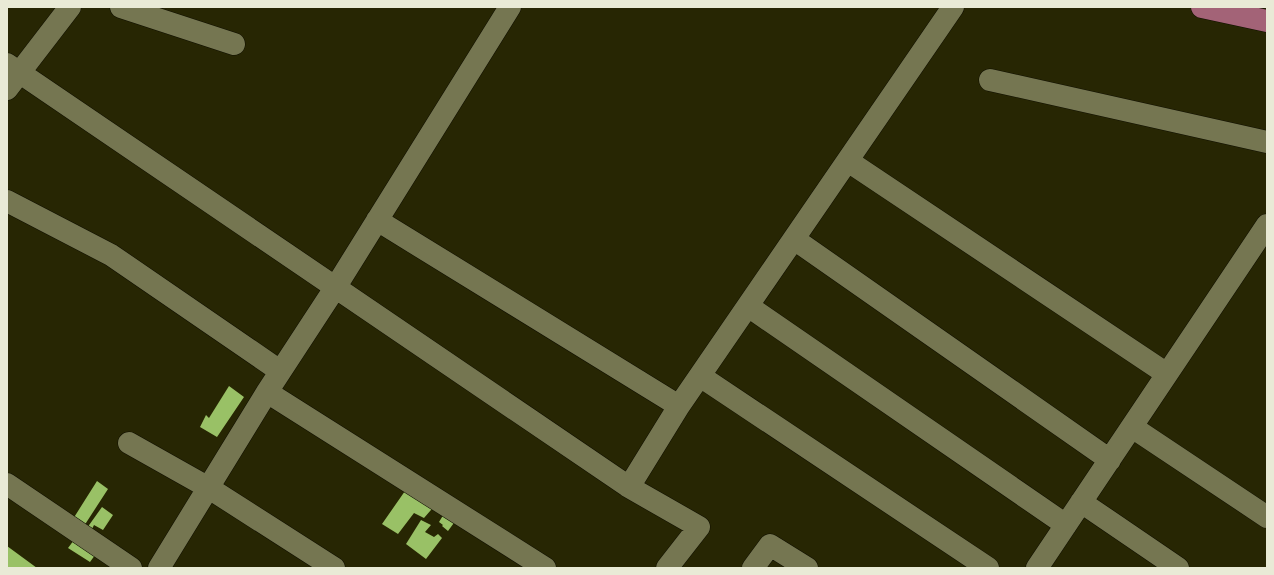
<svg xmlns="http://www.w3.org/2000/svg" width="1274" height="575" font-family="'Noto Sans',sans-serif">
<rect width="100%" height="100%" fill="#272603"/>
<path fill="#99c166" d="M 229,386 L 244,397 L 217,437 L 200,427 L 206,415 L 209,418 Z
M 97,481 L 108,489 L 84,526 L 73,519 Z
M 405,491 L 437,503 L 424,518 L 414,513 L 398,534 L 382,524 Z
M 102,507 L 113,515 L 103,530 L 94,525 L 91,531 L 87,528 Z
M 447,509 L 459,516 L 448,531 L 442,526 L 443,525 L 439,522 Z
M 421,520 L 431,525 L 425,532 L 434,537 L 438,534 L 442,538 L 426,559 L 406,544 Z
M 77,536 L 98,551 L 90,562 L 68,548 Z
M 7,546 L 37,568 L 7,568 Z"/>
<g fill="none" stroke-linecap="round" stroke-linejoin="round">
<defs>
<path id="minor" d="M 121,7 L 234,44
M 7,64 L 629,487 L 679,406 L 953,7
M 990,80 L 1267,142
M 7,89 L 70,7
M 848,161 L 1167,374
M 7,201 L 111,255 L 280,371
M 377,220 L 679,406
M 794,239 L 1110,460
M 748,306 L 1066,525
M 700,376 L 988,568
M 267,392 L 545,568
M 1132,427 L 1267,517
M 129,443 L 209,488 L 334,568
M 7,484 L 131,568
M 629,487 L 699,527 L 667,568
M 1081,502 L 1178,568
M 159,568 L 267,392 L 335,288 L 510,7
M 753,568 L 770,545 L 807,568
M 1037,568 L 1267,225"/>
<path id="major" d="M 1202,7 L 1267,21"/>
</defs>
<use href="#minor" stroke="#100f00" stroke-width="23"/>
<use href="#major" stroke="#100f00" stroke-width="23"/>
<use href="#minor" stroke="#757651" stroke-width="22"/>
<use href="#major" stroke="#a36377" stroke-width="22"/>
</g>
<rect width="1274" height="575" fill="none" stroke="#e9ead6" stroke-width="16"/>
</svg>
